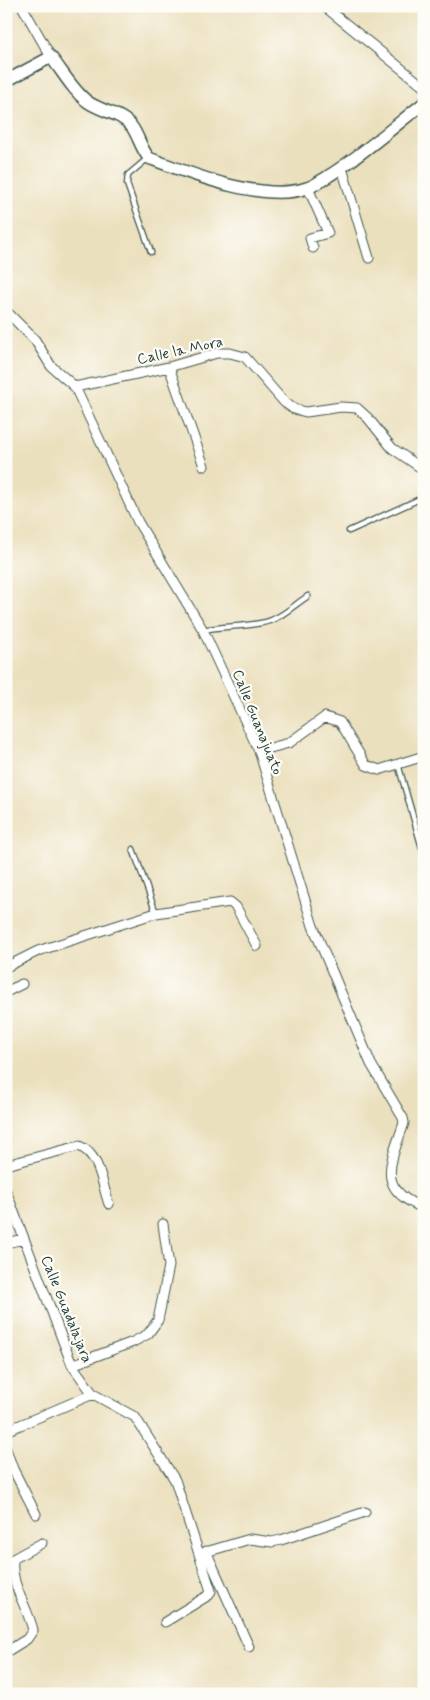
<svg xmlns="http://www.w3.org/2000/svg" width="430" height="1700" font-family="Mynerve,sans-serif">
<rect width="100%" height="100%" fill="#fdfcf7"/>
<filter id="ink" filterUnits="userSpaceOnUse"><feTurbulence type="fractalNoise" baseFrequency=".02" numOctaves="2"/><feDisplacementMap in="SourceGraphic" scale="10" xChannelSelector="R" yChannelSelector="G"/><feConvolveMatrix kernelMatrix="1 2 1 2 8 2 1 2 1" color-interpolation-filters="sRGB"/></filter>
<filter id="wash" filterUnits="userSpaceOnUse"><feTurbulence type="fractalNoise" baseFrequency=".0096" numOctaves="4" result="noise"/><feDisplacementMap in="SourceGraphic" scale="20" xChannelSelector="R" yChannelSelector="G"/><feGaussianBlur stdDeviation="1.12" result="paint"/><feColorMatrix in="noise" values="0 0 0 0 0 0 0 0 0 0 0 0 0 0 0 0 0 1.4 0 .05"/><feComposite in="paint" operator="in"/></filter>
<g filter="url(#wash)">
<rect width="100%" height="100%" fill="#ebe0be"/>
</g>
<g filter="url(#ink)">
<g fill="none" stroke-linecap="round" stroke-linejoin="round">
<defs>
<path id="service" d="M 147,159 L 128,175 L 127,184 L 151,252
M 349,531 L 424,497
M 203,630 C 222,626 242,627 261,623 C 278,621 294,605 308,596
M 398,764 L 424,855
M 133,849 L 156,913"/>
<path id="minor" d="M 22,6 L 51,57
M 324,6 L 424,87
M 342,168 L 369,258
M 308,188 L 328,233 L 310,238 L 313,248
M 6,311 L 35,340 L 51,366 L 75,387 L 138,522 L 203,630 L 259,751 L 313,926 L 371,1064 L 403,1118 L 404,1123 C 391,1162 374,1189 424,1208
M 169,367 L 204,466
M 75,387 L 169,367 L 217,353 L 230,353 L 245,357 L 284,402 L 294,409 L 306,412 L 341,407 L 357,408 L 368,418 L 392,448 L 424,470
M 259,751 L 289,743 L 325,717 L 340,722 L 366,765 L 379,770 L 424,756
M 6,967 L 38,951 L 156,913 L 230,902 L 236,907 L 257,946
M 6,992 L 22,984
M 6,1165 L 79,1146 C 100,1154 102,1185 109,1204
M 6,1191 L 72,1365 L 93,1394 L 135,1417 L 175,1480 L 199,1554 L 250,1539 L 272,1542 L 281,1540 L 365,1512
M 6,1243 L 24,1239
M 72,1365 L 133,1342 L 148,1334 L 158,1320 L 169,1266 L 163,1224
M 6,1431 L 93,1394
M 6,1449 L 13,1469 L 36,1514
M 206,1551 L 249,1647
M 165,1622 L 209,1595 L 211,1591 L 199,1554
M 6,1652 L 27,1639 L 33,1630 C 27,1605 10,1585 13,1559 L 42,1543"/>
<path id="tertiary" d="M 6,81 L 51,57 C 62,71 74,92 88,102 C 102,112 122,113 132,127 C 139,137 141,149 149,158 C 191,174 263,203 307,188 C 314,186 320,181 327,177 C 361,156 392,128 424,103"/>
</defs>
<use href="#service" stroke="#3e5549" stroke-width="7"/>
<use href="#minor" stroke="#3e5549" stroke-width="11"/>
<use href="#tertiary" stroke="#3e5549" stroke-width="14"/>
<use href="#service" stroke="#fff" stroke-width="4.5"/>
<use href="#minor" stroke="#fff" stroke-width="9"/>
<use href="#tertiary" stroke="#fff" stroke-width="11"/>
</g>
</g>
<g text-anchor="middle" stroke-width="4.5" stroke-linejoin="round" paint-order="stroke">
<g font-size="15" fill="#1f3d34" stroke="#fdfcf7">
<text transform="translate(180 350) rotate(-12)" y="5">Calle la Mora</text>
<text transform="translate(258 722) rotate(68)" y="5">Calle Guanajuato</text>
<text transform="translate(67 1309) rotate(68)" y="5">Calle Guadalajara</text>
</g>
</g>
<rect width="430" height="1700" fill="none" stroke="#fdfcf7" stroke-width="25"/>
</svg>
